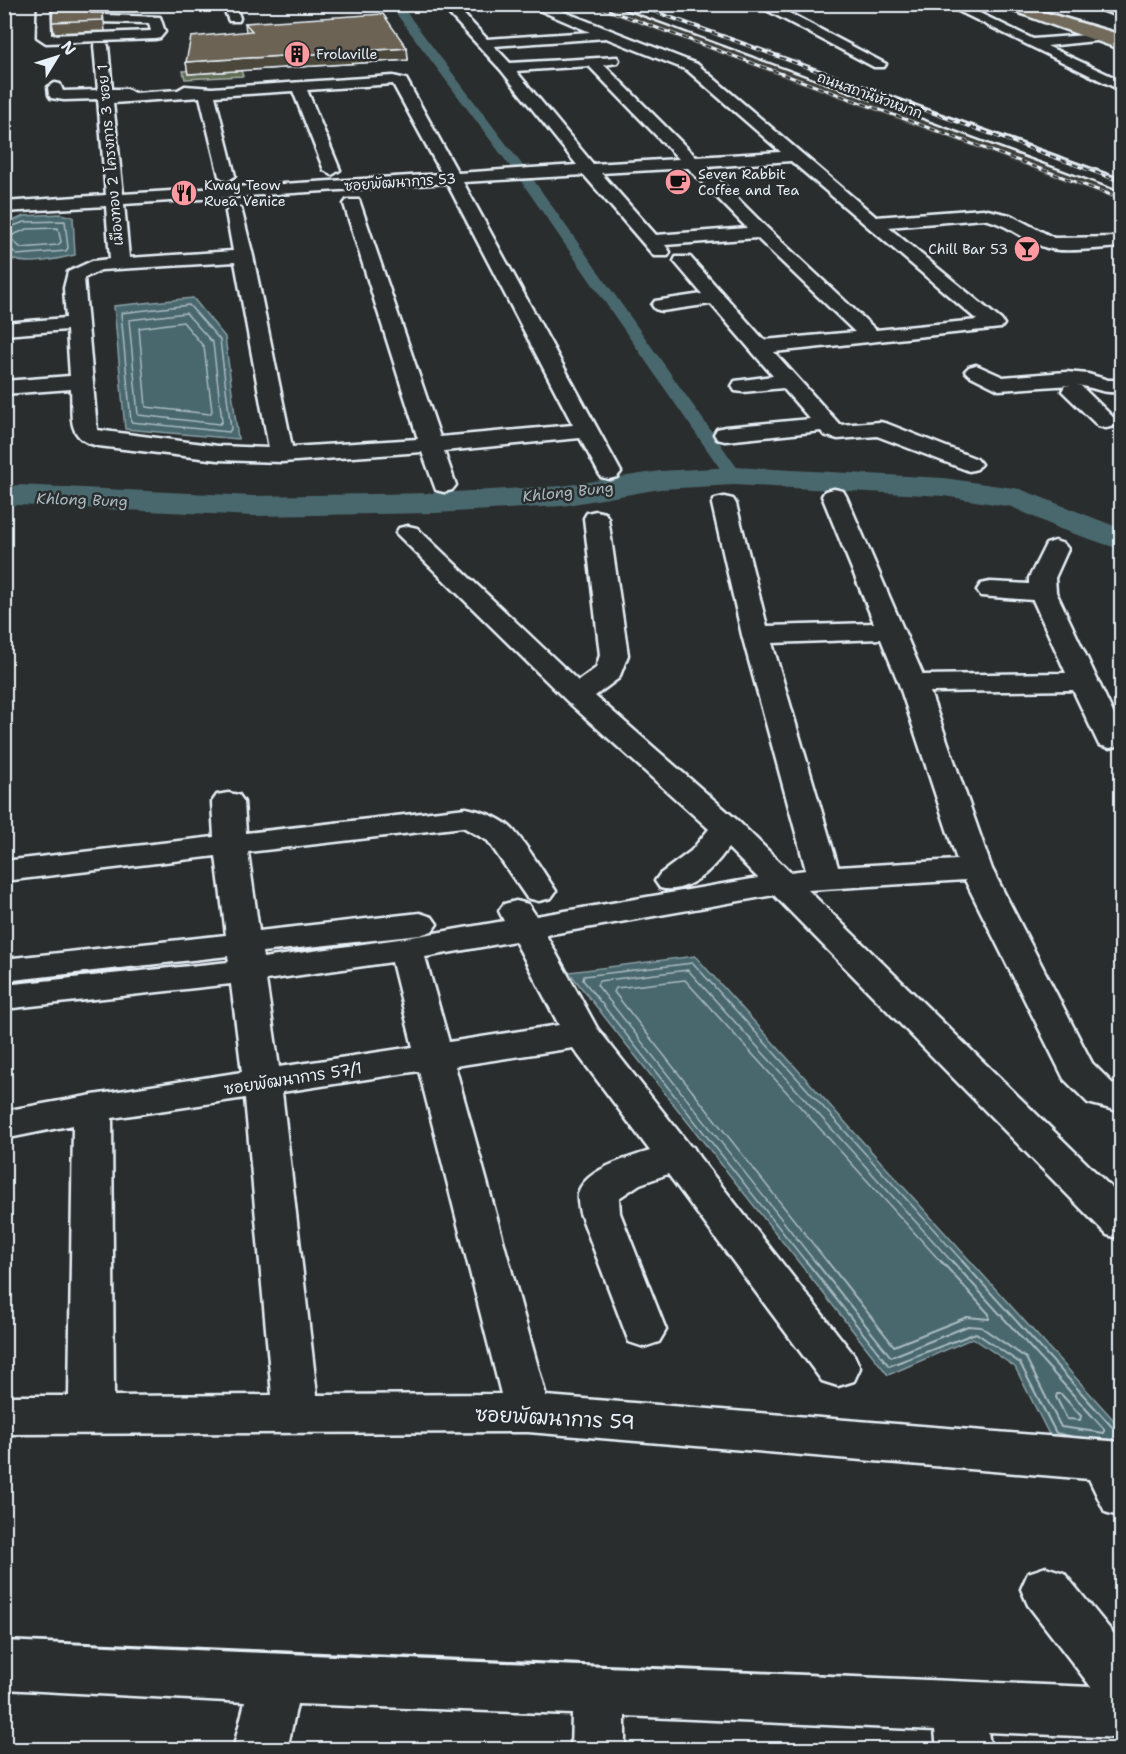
<svg xmlns="http://www.w3.org/2000/svg" width="1126" height="1754" font-family="'Shantell Sans','Playpen Sans Thai',sans-serif">
<rect width="100%" height="100%" fill="#2a2d2e"/>
<filter id="ink" filterUnits="userSpaceOnUse"><feTurbulence type="fractalNoise" baseFrequency=".0167" numOctaves="2"/><feDisplacementMap in="SourceGraphic" scale="12" xChannelSelector="R" yChannelSelector="G"/><feConvolveMatrix kernelMatrix="1 2 1 2 8 2 1 2 1" color-interpolation-filters="sRGB"/></filter>
<g filter="url(#ink)">
<path fill="#3e3e39" d="M 586,5 L 639,5 L 1121,177 L 1121,202 Z"/>
<path fill="#616c53" stroke="#a4aea6" stroke-width="1.5" d="M 240,68 L 243,76 L 185,79 L 183,71 Z"/>
<path fill="#4a686d" stroke="#899fa5" stroke-width="1.5" d="M 60,214 L 73,217 L 75,255 C 55,259 29,267 10,258 L 5,247 L 6,224 L 24,216 Z
M 193,298 L 225,337 L 238,439 L 125,429 L 114,306 Z
M 695,956 L 1121,1428 L 1121,1450 L 1052,1440 L 1015,1367 L 973,1338 L 888,1375 L 569,972 Z"/>
<g fill="none" stroke-linecap="round" stroke-linejoin="round">
<path stroke="#a9bac0" stroke-width="1.5" d="M 58,228 L 61,242 L 58,245 L 21,248 L 11,239 L 13,235 L 27,229 Z
M 4,229 L 25,222 L 65,221 L 68,248 L 66,251 L 17,255 L 10,248 L 4,247
M 189,305 L 220,340 L 231,429 L 229,432 L 131,422 L 121,313 Z
M 186,313 L 213,343 L 222,421 L 220,424 L 138,415 L 129,320 Z
M 183,322 L 204,347 L 212,411 L 210,414 L 146,407 L 139,328 Z
M 807,1263 L 583,980 L 584,976 L 693,963 L 964,1263
M 816,1263 L 597,985 L 599,981 L 688,970 L 953,1263
M 828,1263 L 614,992 L 616,988 L 685,980 L 942,1263"/>
<path stroke="#a9bac0" stroke-width="2" d="M 806,1261 L 889,1366 L 976,1333 L 1020,1363 L 1056,1433 L 1070,1436
M 815,1261 L 891,1357 L 968,1326 L 981,1327 L 1026,1358 L 1061,1427 L 1104,1433 L 1104,1429 L 952,1261
M 827,1261 L 894,1346 L 967,1317 L 989,1319 L 989,1314 L 941,1261
M 962,1261 L 1114,1429 L 1122,1431
M 1057,1394 L 1061,1394 L 1081,1416 L 1080,1420 L 1067,1419 L 1056,1397 Z"/>
<path fill="#4a686d" fill-rule="evenodd" d="M 389,4 L 400,4 L 530,175 L 743,476 L 740,480 L 728,480 L 521,181 Z"/>
<path fill="#4a686d" fill-rule="evenodd" d="M 734,467 L 944,478 L 1020,489 L 1122,529 L 1122,550 L 1060,529 L 1012,507 L 944,496 L 734,485 L 660,489 L 562,506 L 435,513 L 254,516 L 18,505 L 4,506 L 4,487 L 18,485 L 254,496 L 435,493 L 562,486 L 660,471 Z"/>
<defs>
<path id="minor" d="M 38,4 L 50,4 L 51,35 L 151,31 L 149,23 L 94,22 L 90,4 L 102,4 L 105,15 L 160,17 L 165,32 L 160,38 L 155,39 L 46,43 L 37,37 Z
M 222,4 L 235,4 L 240,18 L 239,21 L 229,21 Z
M 440,4 L 454,4 L 487,39 L 590,32 L 525,4 L 544,4 L 697,64 L 876,217 L 983,209 L 1010,215 L 1054,238 L 1122,237 L 1122,247 C 1102,248 1063,253 1047,248 C 1024,241 1007,223 983,219 L 888,227 L 1001,320 L 1004,324 L 1001,328 L 774,352 L 840,425 L 880,422 L 888,424 L 977,459 L 981,464 L 977,469 L 969,471 L 877,436 L 838,439 L 824,435 L 821,431 L 725,441 L 717,439 L 714,434 L 717,429 L 725,427 L 810,419 L 783,388 L 743,392 L 735,391 L 732,386 L 735,381 L 773,376 L 711,304 L 662,311 L 655,309 L 652,305 L 655,301 L 702,294 L 674,261 L 676,257 L 690,257 L 764,340 L 855,332 L 757,238 L 665,245 L 670,252 L 668,256 L 654,256 L 584,175 L 463,182 L 621,472 L 617,477 L 609,479 L 601,477 L 580,438 L 444,451 L 456,485 L 452,490 L 444,492 L 436,490 L 422,452 L 282,462 L 218,460 L 98,446 C 65,438 73,417 71,389 L 4,394 L 4,381 L 70,376 L 67,330 L 4,335 L 4,323 L 66,318 L 64,288 L 68,272 L 92,261 L 110,259 L 106,206 L 4,212 L 4,202 L 106,195 L 98,99 L 64,100 L 51,98 L 49,95 L 48,87 L 55,83 L 60,84 L 63,91 L 98,90 L 94,46 L 96,43 L 106,43 L 108,46 L 112,89 L 127,89 L 134,93 L 178,90 L 185,86 L 212,88 L 393,76 L 406,79 L 458,173 L 577,165 L 501,70 ZM 606,38 L 687,70 L 781,152 L 696,157 L 604,65 L 617,63 L 619,60 L 617,57 L 510,63 L 494,46 ZM 589,66 L 679,159 L 593,164 L 516,71 ZM 393,84 L 442,174 L 123,194 L 113,103 L 200,97 L 219,176 L 227,181 L 235,176 L 215,96 L 293,91 L 324,170 L 332,175 L 340,170 L 307,90 ZM 791,161 L 977,320 L 876,330 L 767,228 L 706,167 ZM 688,168 L 747,228 L 656,235 L 601,173 ZM 447,183 L 573,425 L 440,437 L 359,200 L 347,200 L 344,204 L 418,439 L 292,447 L 253,256 L 241,208 L 229,208 L 226,212 L 233,251 L 129,258 L 124,204 ZM 235,262 L 269,448 L 218,446 L 97,430 L 84,278 L 101,270 Z
M 613,4 L 632,4 L 1122,180 L 1122,191 Z
M 755,4 L 772,4 L 886,64 L 884,67 L 874,67 Z
M 944,4 L 961,4 L 1033,39 L 1100,34 L 1102,37 L 1100,40 L 1095,41 L 1047,46 L 1122,81 L 1122,91 Z
M 976,365 L 1003,377 L 1066,372 L 1088,374 L 1108,380 L 1122,380 L 1122,392 C 1102,394 1094,387 1076,385 L 1081,386 L 1117,421 L 1114,426 L 1106,428 L 1098,426 L 1062,391 L 1065,386 L 1071,385 L 999,390 L 969,375 L 965,371 L 969,367 Z
M 834,489 L 843,491 L 846,496 L 923,675 L 1066,673 L 1033,600 L 981,596 L 977,590 L 981,584 L 990,582 L 1029,584 L 1029,578 L 1046,544 L 1055,541 L 1064,544 L 1068,549 L 1055,578 L 1056,592 L 1122,732 L 1121,745 L 1110,748 L 1099,745 L 1073,690 L 930,692 L 992,869 L 1092,1063 L 1113,1084 L 1122,1086 L 1122,1112 L 1088,1103 L 1064,1079 L 965,880 L 808,890 L 1122,1198 L 1122,1239 L 1107,1235 L 774,895 L 546,935 L 597,1028 L 690,1146 L 693,1147 L 699,1157 L 854,1355 L 860,1368 L 854,1381 L 838,1386 L 822,1381 L 668,1174 L 640,1184 L 619,1198 L 620,1213 L 666,1330 L 659,1342 L 644,1347 L 629,1342 L 580,1213 C 579,1208 577,1199 578,1194 C 583,1170 630,1157 650,1151 L 573,1048 L 455,1066 L 546,1396 L 1122,1442 L 1122,1517 L 1105,1512 L 1089,1479 L 528,1432 L 4,1434 L 4,1396 L 69,1396 L 73,1125 L 4,1139 L 4,1111 L 93,1095 L 242,1072 L 231,984 L 4,1009 L 4,985 L 229,962 L 228,956 L 4,981 L 4,959 L 226,935 L 216,856 L 4,881 L 4,861 L 214,837 L 212,802 L 217,795 L 228,793 L 239,795 L 244,802 L 246,833 L 466,808 C 481,811 497,816 509,826 C 522,837 545,875 556,891 L 551,898 L 539,901 L 527,898 L 488,841 L 463,827 L 248,852 L 259,931 L 420,913 L 432,917 L 437,924 L 432,931 L 420,935 L 262,952 L 263,958 L 406,938 L 504,921 L 499,911 L 504,904 L 516,901 L 528,904 L 536,916 L 758,878 L 728,848 C 713,869 688,895 660,888 L 655,881 L 660,874 L 691,851 L 709,829 L 567,701 L 396,533 L 399,528 L 408,526 L 417,528 L 578,681 L 596,668 L 600,655 L 584,518 L 587,513 L 596,511 L 605,513 L 608,518 L 628,655 L 619,678 L 595,696 L 737,820 L 790,872 L 806,870 L 742,635 L 712,504 L 715,499 L 724,497 L 733,499 L 736,504 L 767,626 L 874,623 L 822,496 L 825,491 ZM 881,639 L 899,684 L 957,860 L 838,867 L 772,643 ZM 515,941 L 559,1025 L 449,1042 L 425,957 ZM 392,962 L 413,1047 L 279,1067 L 266,980 ZM 419,1071 L 501,1394 L 317,1395 L 282,1092 ZM 245,1098 L 272,1395 L 114,1396 L 112,1118 Z
M 1046,1567 L 1064,1573 L 1122,1644 L 1122,1738 L 988,1732 L 991,1750 L 937,1750 L 935,1730 L 625,1716 L 625,1750 L 571,1750 L 572,1714 L 297,1704 L 287,1750 L 233,1750 L 245,1702 L 4,1689 L 4,1641 C 367,1659 729,1671 1091,1687 L 1028,1605 L 1021,1589 L 1028,1573 Z"/>
<path id="major" d="M 994,4 L 1014,4 L 1122,41 L 1122,50 Z
M 1086,4 L 1106,4 L 1122,10 L 1122,18 Z"/>
<path id="highway" d="M 994,4 L 1016,4 L 1122,35 L 1122,43 Z"/>
</defs>
<use href="#minor" stroke="#e8f1f8" stroke-width="5"/>
<use href="#major" stroke="#e8f1f8" stroke-width="5"/>
<use href="#highway" stroke="#e8f1f8" stroke-width="5"/>
<use href="#minor" fill="#2a2d2e" fill-rule="evenodd"/>
<use href="#major" fill="#726b5a" fill-rule="evenodd"/>
<use href="#highway" fill="#726b5a" fill-rule="evenodd"/>
<defs>
<path id="rail" d="M 592,4 L 1122,199
M 633,4 L 1122,182"/>
</defs>
<use href="#rail" stroke="#e8f1f8" stroke-width="3"/>
<use href="#rail" stroke="#2a2d2e" stroke-width="2" stroke-dasharray="6" stroke-linecap="butt"/>
</g>
<path fill="#5d5648" stroke="#e8f1f8" stroke-width="1.5" d="M 91,13 L 103,13 L 105,31 L 54,33 L 52,22 Z
M 245,23 L 407,48 L 408,60 L 188,74 L 186,62 L 246,32 Z"/>
<path fill="#4c463b" stroke="#e8f1f8" stroke-width="1.5" d="M 407,48 L 408,60 L 188,74 L 186,62 Z"/>
<path fill="#6c6454" stroke="#e8f1f8" stroke-width="1.5" d="M 53,4 L 89,4 L 91,13 L 103,13 L 103,20 L 52,22 Z
M 383,14 L 407,48 L 186,62 L 191,37 L 252,31 L 245,23 Z"/>
</g>
<defs>
<symbol id="building-disc" viewBox="-11 -11 22 22"><circle r="9.5" fill="#ff9aa2" stroke="#2a2d2e"/><path d="M-4-6H4V6H1V3H-1V6H-4ZM-2.5-4.3h1.7v1.8h-1.7ZM.8-4.3h1.7v1.8H.8ZM-2.5-1h1.7V.8h-1.7ZM.8-1h1.7V.8H.8Z" fill="#111"/></symbol>
<symbol id="cafe-disc" viewBox="-11 -11 22 22"><circle r="9.5" fill="#ff9aa2" stroke="#2a2d2e"/><path d="M-5.5-4.5H6V0H3Q3 3.5 0 3.5H-2.5Q-5.5 3.5-5.5 0ZM3-3.2v2h1.7v-2ZM-6 4.5H4V6H-6Z" fill="#111"/></symbol>
<symbol id="restaurant-disc" viewBox="-11 -11 22 22"><circle r="9.5" fill="#ff9aa2" stroke="#2a2d2e"/><path d="M-5-6h1v4h1v-4h1v4h1v-4h1v5L-1.5 .5V6h-2V.5L-5-1ZM5-6V6H3V1.5H1.5Q1.5-4 5-6Z" fill="#111"/></symbol>
<symbol id="bar-disc" viewBox="-11 -11 22 22"><circle r="9.5" fill="#ff9aa2" stroke="#2a2d2e"/><path d="M-6-5H6L.8 .8V4.5H3.5V6h-7V4.5H-.8V.8Z" fill="#111"/></symbol>
</defs>
<g fill-rule="evenodd">
<use href="#building-disc" x="282" y="39" width="30" height="30"/>
<use href="#cafe-disc" x="663" y="167" width="30" height="30"/>
<use href="#restaurant-disc" x="169" y="178" width="30" height="30"/>
<use href="#bar-disc" x="1012" y="234" width="30" height="30"/>
</g>
<g text-anchor="middle" stroke-width="5" stroke-linejoin="round" paint-order="stroke">
<g font-size="14" fill="#e8f1f8" stroke="#2a2d2e" text-anchor="start">
<text x="316" y="59">Frolaville</text>
<text x="698" y="179">Seven Rabbit<tspan x="698" dy="16">Coffee and Tea</tspan></text>
<text x="204" y="190">Kway Teow<tspan x="204" dy="16">Ruea Venice</tspan></text>
<text x="1008" y="254" text-anchor="end">Chill Bar 53</text>
</g>
<g font-size="14" fill="#e8f1f8" stroke="#2a2d2e">
<text transform="translate(870 95) rotate(20)" y="5">ถนนสถานีหัวหมาก</text>
<text transform="translate(110 155) rotate(-95)" y="5">เมืองทอง 2 โครงการ 3 ซอย 1</text>
<text transform="translate(400 182) rotate(-4)" y="5">ซอยพัฒนาการ 53</text>
</g>
<g font-size="15" font-style="italic" fill="#a9bac0" stroke="#2a2d2e">
<text transform="translate(568 492) rotate(-6)" y="5">Khlong Bung</text>
<text transform="translate(82 500) rotate(2)" y="5">Khlong Bung</text>
</g>
<g font-size="16" fill="#e8f1f8" stroke="#2a2d2e">
<text transform="translate(293 1078) rotate(-9)" y="6">ซอยพัฒนาการ 57/1</text>
</g>
<g font-size="20" fill="#e8f1f8" stroke="#2a2d2e">
<text transform="translate(555 1418) rotate(3)" y="7">ซอยพัฒนาการ 59</text>
</g>
</g>
<rect width="1126" height="1754" fill="none" stroke="#2a2d2e" stroke-width="24"/>
<rect x="12" y="12" width="1102" height="1730" fill="none" stroke="#e8f1f8" stroke-width="2" filter="url(#ink)"/>
<g transform="translate(57 57) rotate(52)" stroke="#2a2d2e" stroke-width="4.5" paint-order="stroke">
<path d="M0-4.5L10 22L0 15L-10 22Z" fill="#e8f1f8"/>
<text y="-9" font-size="16" font-weight="bold" text-anchor="middle" fill="#e8f1f8">N</text>
</g>
</svg>
